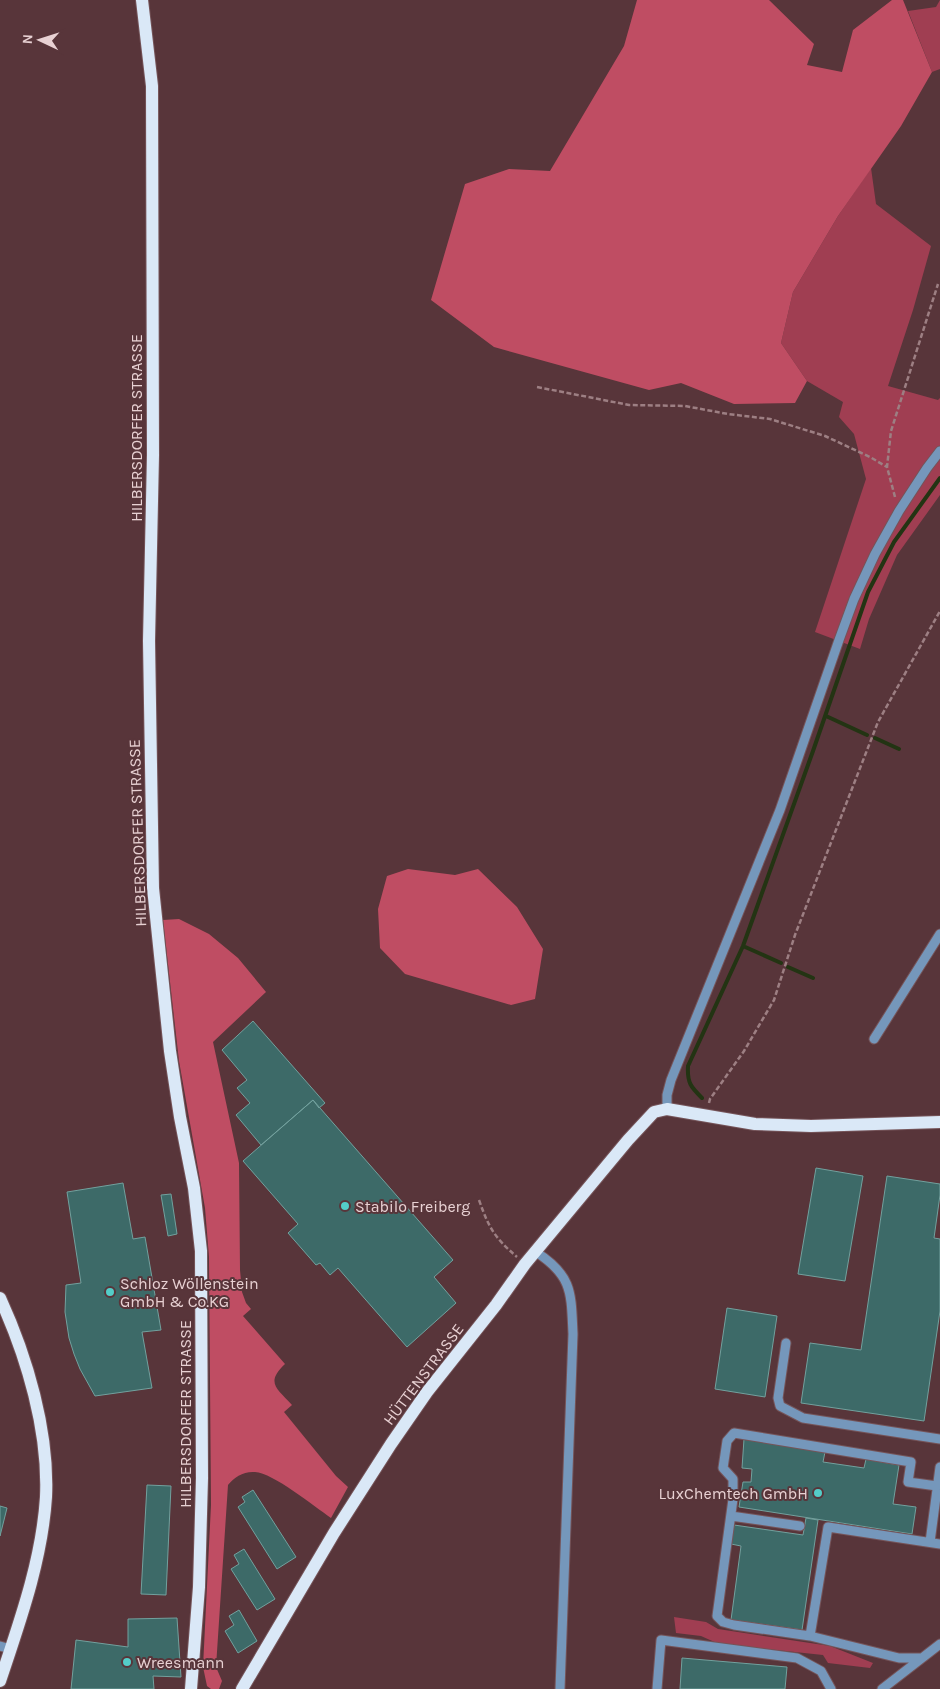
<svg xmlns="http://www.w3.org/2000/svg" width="940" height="1689" font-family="Karla,sans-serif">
<rect width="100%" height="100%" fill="#58353a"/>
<path fill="#a03e52" d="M 940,0 L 940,69 L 932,72 L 908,11 L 936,7 Z
M 871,168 L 876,204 L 931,246 L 913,310 L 888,386 L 938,400 L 940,398 L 940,495 L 897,555 L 869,619 L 860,649 L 815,632 L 866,479 L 854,434 L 839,417 L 843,402 L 807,381 L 781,343 L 793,292 L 838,216 Z
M 674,1617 L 706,1622 L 718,1629 L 830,1646 L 873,1663 L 870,1668 L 828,1663 L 823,1655 L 719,1644 L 701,1636 L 676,1633 Z"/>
<path fill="#bf4d63" d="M 637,0 L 769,0 L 814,44 L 807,65 L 842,72 L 853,30 L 892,0 L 903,0 L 932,72 L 901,126 L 838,216 L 793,292 L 781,343 L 807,381 L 795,403 L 734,404 L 681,383 L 649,390 L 494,347 L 431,300 L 465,184 L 509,169 L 550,171 L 624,46 Z
M 408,869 L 455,875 L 478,869 L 517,907 L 543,949 L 535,999 L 511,1005 L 405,974 L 380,948 L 378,909 L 387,876 Z
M 179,919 L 209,934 L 238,958 L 266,992 L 213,1042 L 239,1163 L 240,1270 L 242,1292 L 246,1303 L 251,1309 L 243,1316 L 285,1364 C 265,1383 277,1388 292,1405 L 284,1412 L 336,1476 L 348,1487 L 331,1518 C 314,1506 273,1473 255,1472 C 244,1471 234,1477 228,1485 L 216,1667 L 222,1681 L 219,1689 L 211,1689 L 207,1686 L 203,1667 L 211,1505 L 209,1257 L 205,1208 L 179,1061 L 163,920 Z"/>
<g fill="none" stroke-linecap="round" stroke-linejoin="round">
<path stroke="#233413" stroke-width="4" d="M 826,716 L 867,735
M 875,738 L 899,749
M 743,946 L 781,963
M 788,967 L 813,978
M 702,1098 C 691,1087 687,1083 688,1066 L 743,946 L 813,751 L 868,592 L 894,542 L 940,478"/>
</g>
<path fill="#3d6a68" stroke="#72a19e" d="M 253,1021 L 325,1103 L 319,1108 L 313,1100 L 261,1145 L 236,1115 L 250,1103 L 237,1088 L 247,1080 L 222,1050 Z
M 313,1100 L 453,1260 L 434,1277 L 456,1303 L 407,1347 L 338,1268 L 330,1275 L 320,1263 L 316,1265 L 288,1233 L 298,1224 L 243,1161 Z
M 816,1168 L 863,1176 L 845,1281 L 798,1274 Z
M 887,1176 L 940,1184 L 940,1195 L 934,1238 L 940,1239 L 940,1311 L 924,1421 L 801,1403 L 810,1343 L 861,1350 Z
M 123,1183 L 133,1239 L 145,1237 L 161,1330 L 142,1332 L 152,1388 L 95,1396 L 80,1369 L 74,1354 L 69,1338 L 65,1312 L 66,1285 L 81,1283 L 67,1192 Z
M 171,1194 L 177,1234 L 168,1236 L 161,1195 Z
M 727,1308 L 777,1316 L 765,1397 L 715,1389 Z
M 744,1439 L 825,1452 L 823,1462 L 864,1468 L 866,1459 L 899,1465 L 893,1504 L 916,1507 L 912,1534 L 739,1507 L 743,1482 L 751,1482 L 752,1469 L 742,1468 Z
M 147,1485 L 171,1486 L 166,1595 L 141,1594 Z
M 253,1490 L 296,1557 L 277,1569 L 238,1507 L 245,1502 L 242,1497 Z
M 0,1506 L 7,1508 L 0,1536 Z
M 806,1518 L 818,1520 L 802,1630 L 731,1620 L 741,1546 L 731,1544 L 734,1525 L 803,1535 Z
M 244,1549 L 275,1599 L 257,1610 L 231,1569 L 239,1564 L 234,1555 Z
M 239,1610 L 257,1641 L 238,1653 L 225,1631 L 234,1625 L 229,1616 Z
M 177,1618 L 181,1677 L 153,1676 L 154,1689 L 71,1689 L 76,1640 L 128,1647 L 128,1619 Z
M 682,1658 L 787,1667 L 785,1689 L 680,1689 Z"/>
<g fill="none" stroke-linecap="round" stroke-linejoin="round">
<defs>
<path id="minor" d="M 874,1039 L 940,934
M 667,1109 L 667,1095 L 671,1080 L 780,810 L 839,640 L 854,599 L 875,554 L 899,511 L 927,468 L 940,451
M 536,1252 C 573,1276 571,1293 573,1334 L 560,1689
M 786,1343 L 778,1398 L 780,1406 L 803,1418 L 940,1439
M 731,1516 L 800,1526
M 930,1542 L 940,1467
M 810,1636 L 734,1625 L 723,1622 L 717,1616 L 733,1499 L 733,1479 L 723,1468 L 727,1441 L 734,1433 L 911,1462 L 908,1482 L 937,1486
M 0,1646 L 11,1649
M 921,1658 L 899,1658 L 810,1636 L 828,1527 L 940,1544
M 657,1689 L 661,1640 L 797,1658 L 821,1671 L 831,1689
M 882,1689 L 940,1644"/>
<path id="major" d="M 142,0 L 152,86 L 153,455 L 149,641 L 153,888 L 170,1051 L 180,1117 L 194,1188 L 201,1251 L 202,1478 L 199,1587 L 191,1689
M 0,1298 C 27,1357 49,1431 46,1497 C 42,1560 20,1621 0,1681
M 242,1689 L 334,1533 L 391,1444 L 427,1392 L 496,1305 L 525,1264 L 628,1140 L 654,1112 L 667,1109 L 755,1124 L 811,1126 L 940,1122"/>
</defs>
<use href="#minor" stroke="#755459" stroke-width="11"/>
<use href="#major" stroke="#755459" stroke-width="14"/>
<path stroke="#9d7f83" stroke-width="2.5" stroke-dasharray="5 2.5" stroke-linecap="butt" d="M 537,387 L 629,405 L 685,406 L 728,414 L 770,419 L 825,436 L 870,457 L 887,467
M 895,497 L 887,467 L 891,431 L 938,284
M 709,1103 L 710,1099 L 744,1051 L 774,1000 L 795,935 L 878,722 L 940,611
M 479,1200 C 489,1228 494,1237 517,1257"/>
<use href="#minor" stroke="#7597bb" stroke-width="9"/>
<use href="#major" stroke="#dae8f7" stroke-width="12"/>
</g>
<g fill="#54cdc8" stroke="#58353a" stroke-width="2">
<circle cx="345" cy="1206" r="5"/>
<circle cx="110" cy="1292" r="5"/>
<circle cx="818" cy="1493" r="5"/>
<circle cx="127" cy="1662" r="5"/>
</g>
<g text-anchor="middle" stroke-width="4" stroke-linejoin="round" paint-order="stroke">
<g font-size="16" fill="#e8d1d3" stroke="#58353a">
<text transform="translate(136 428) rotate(-90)" y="6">HILBERSDORFER STRASSE</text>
<text transform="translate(137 833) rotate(-92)" y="6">HILBERSDORFER STRASSE</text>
<text transform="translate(423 1374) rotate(-53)" y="6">HÜTTENSTRASSE</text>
<text transform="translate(185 1414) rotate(-90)" y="6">HILBERSDORFER STRASSE</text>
</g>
<g font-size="16" fill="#e8d1d3" stroke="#58353a" text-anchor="start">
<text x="355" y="1212">Stabilo Freiberg</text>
<text x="120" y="1289">Schloz Wöllenstein<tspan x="120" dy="18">GmbH &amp; Co.KG</tspan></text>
<text x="808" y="1499" text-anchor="end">LuxChemtech GmbH</text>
<text x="137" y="1668">Wreesmann</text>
</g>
</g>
<g transform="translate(40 40) rotate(274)" stroke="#58353a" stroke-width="4" paint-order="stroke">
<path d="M0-4L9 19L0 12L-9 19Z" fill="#e8d1d3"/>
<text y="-8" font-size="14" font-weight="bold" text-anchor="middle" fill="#e8d1d3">N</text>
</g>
</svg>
